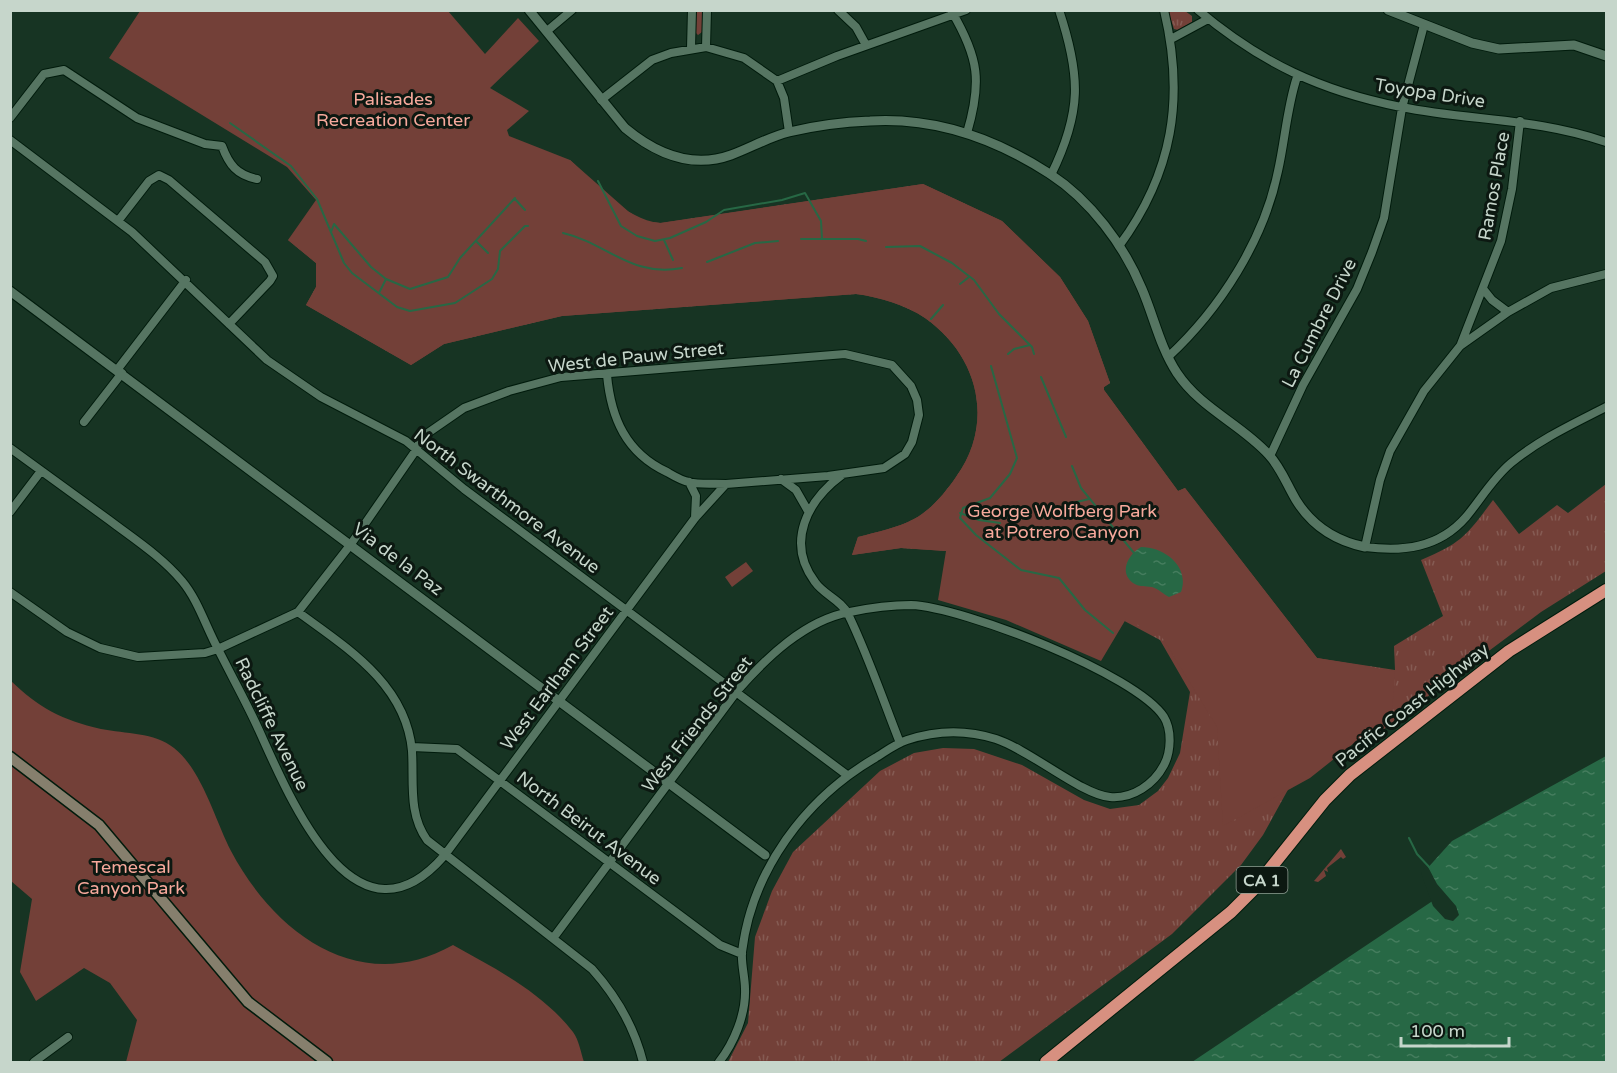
<svg xmlns="http://www.w3.org/2000/svg" width="1617" height="1073" font-family="'Varela Round',sans-serif">
<defs>
<pattern id="grass-tufts" width="24" height="20" patternUnits="userSpaceOnUse" patternTransform="scale(1.5)"><rect width="24" height="20" fill="#734038"/><path d="M3 7l-1-3M5 7V3M7 7l1-3M15 17l-1-3M17 17v-4M19 17l1-3" fill="none" stroke="#855b53"/></pattern>
<pattern id="water-ripples" width="26" height="14" patternUnits="userSpaceOnUse" patternTransform="scale(1.5)"><rect width="26" height="14" fill="#276845"/><path d="M2 4q2-2 4 0t4 0M15 11q2-2 4 0t4 0" fill="none" stroke="#457d5e"/></pattern>
</defs>
<rect width="100%" height="100%" fill="#173423"/>
<path fill="url(#grass-tufts)" d="M 695,11 L 702,11 L 702,32 L 698,35 L 695,32 Z
M 1168,11 L 1185,11 L 1192,16 L 1192,22 L 1178,30 L 1174,29 Z
M 570,160 C 596,184 624,219 660,223 L 923,184 L 1002,221 L 1060,277 L 1088,321 L 1110,383 L 1104,387 L 1104,390 L 1178,491 L 1185,488 L 1317,658 L 1395,670 L 1394,646 L 1443,616 L 1421,560 C 1463,542 1466,536 1493,500 L 1519,534 L 1557,505 L 1568,513 L 1606,484 L 1606,571 L 1541,612 L 1376,735 L 1339,748 L 1290,786 L 1263,835 L 1241,865 L 1172,934 L 999,1062 L 728,1062 L 748,1023 L 755,937 L 772,891 L 793,852 L 880,771 L 914,753 L 943,748 L 974,749 L 1022,765 L 1084,800 L 1110,809 L 1139,805 L 1158,791 L 1168,778 L 1180,753 L 1190,692 L 1160,640 L 1059,586 L 946,551 L 901,548 L 852,555 L 858,537 C 877,532 897,528 914,519 C 931,510 945,493 956,477 C 995,423 979,356 925,318 C 906,305 879,297 856,294 L 562,316 L 444,344 L 411,365 L 306,305 L 316,287 L 316,263 L 288,240 Z
M 1341,849 L 1346,857 L 1343,859 L 1341,857 L 1327,868 L 1328,872 L 1324,870 L 1326,876 L 1318,882 L 1314,881 Z"/>
<path fill="#734038" d="M 140,11 L 448,11 L 485,54 L 518,18 L 539,41 L 490,88 L 529,111 L 507,130 L 509,136 L 570,160 L 629,212 L 643,221 L 661,223 L 923,184 L 1002,221 L 1060,277 L 1088,321 L 1110,383 L 1104,387 L 1104,390 L 1178,491 L 1185,488 L 1317,658 L 1395,671 L 1392,713 L 1310,778 L 1223,826 L 1217,727 L 1162,637 L 1126,619 L 1101,661 L 1006,620 L 938,600 L 946,551 L 901,548 L 852,555 L 858,537 C 877,532 897,528 914,519 C 931,510 945,493 956,477 C 995,423 979,356 925,318 C 906,305 879,297 856,294 L 562,316 L 444,344 L 411,365 L 306,305 L 316,287 L 316,263 L 288,240 L 316,200 L 287,167 L 109,58 Z
M 746,562 L 753,571 L 732,587 L 725,577 Z
M 10,680 C 39,708 62,720 101,729 C 126,734 154,732 174,748 C 202,770 215,820 231,851 C 275,934 360,997 453,945 C 496,969 542,992 573,1032 C 579,1040 581,1053 584,1062 L 126,1062 L 137,1020 L 110,983 L 84,968 L 36,1001 L 20,972 L 32,899 L 11,881 Z"/>
<path fill="url(#water-ripples)" d="M 1141,547 C 1165,547 1190,567 1181,592 L 1169,597 C 1163,594 1159,589 1152,587 C 1145,586 1139,587 1133,583 C 1118,572 1129,554 1141,547 Z
M 1606,756 L 1606,1062 L 1192,1062 L 1434,900 L 1424,872 L 1452,841 Z"/>
<path fill="#173423" d="M 1427,865 L 1437,884 L 1456,906 L 1459,915 L 1453,921 L 1445,919 L 1433,906 L 1421,873 Z"/>
<g fill="none" stroke-linecap="round" stroke-linejoin="round">
<path stroke="#276845" stroke-width="2" d="M 230,123 L 291,166 L 317,199 L 344,263 L 352,273 L 397,307 L 410,311 L 455,303 L 492,279 L 498,269 L 500,251 L 525,226 L 528,226
M 598,181 L 621,226 L 637,236 L 655,241 L 670,238 L 706,222 L 724,210 L 782,200 L 805,193 L 821,221 L 822,239
M 515,199 L 525,210
M 331,232 L 334,224 L 371,267 L 386,279 L 410,289 L 448,277 L 460,258 L 515,198
M 563,233 C 607,243 631,278 682,268
M 801,239 L 858,239 L 866,241
M 664,240 L 673,260
M 476,241 L 488,253
M 886,247 L 920,246 L 952,263 L 974,280 L 999,314 L 1032,347 L 1034,354
M 707,262 L 755,243 L 778,241
M 960,284 L 969,277
M 379,293 L 386,279
M 931,319 L 943,305
M 1008,354 L 1014,349 L 1030,345
M 991,366 L 1017,458 L 1010,474 L 990,498 L 963,508 L 960,518 L 976,535 L 1021,570 L 1059,578 L 1085,610 L 1113,633
M 1041,377 L 1066,437
M 1072,466 L 1081,488 L 1134,553
M 1064,505 L 1089,499
M 960,513 L 979,520 L 1000,523
M 1409,838 L 1417,854 L 1431,869"/>
<defs>
<path id="minor" d="M 838,10 L 856,27 L 866,45
M 1198,10 C 1261,63 1321,91 1401,107 C 1471,121 1537,118 1606,142
M 952,12 C 979,58 982,82 967,133
M 547,31 L 572,10
M 1171,39 L 1208,19
M 706,47 L 707,10
M 691,48 L 692,10
M 777,81 L 837,56 L 966,10
M 601,100 L 652,60 L 671,53 L 706,47 L 744,58 L 777,81 L 784,98 L 789,132
M 10,118 L 44,74 L 64,70 L 137,118 L 205,144 L 222,146 C 229,165 237,175 257,179
M 10,140 L 132,232 L 267,360 L 321,397 L 406,441 L 464,489 L 847,775
M 1051,175 C 1082,112 1081,76 1059,10
M 118,221 L 149,181 L 159,175 L 169,180 L 265,262 L 273,276 L 270,281 L 229,324
M 1119,246 C 1173,173 1185,98 1164,10
M 1606,274 L 1551,288 L 1508,312 L 1460,346 L 1424,391 L 1390,451 L 1380,480 L 1365,547 C 1403,552 1439,548 1466,517 C 1481,499 1493,478 1511,463 C 1540,439 1573,424 1606,407
M 1484,290 L 1492,300 L 1508,312
M 1461,344 L 1501,241 L 1512,189 L 1520,121
M 1168,357 C 1220,309 1264,240 1278,171 C 1285,140 1287,107 1297,77
M 117,370 L 186,280
M 607,375 C 611,418 626,453 667,472 C 674,476 682,481 689,482 C 700,485 714,483 726,484
M 84,422 L 122,373
M 10,448 C 43,472 76,496 109,520 C 134,539 162,557 182,581 C 198,600 206,627 218,649 C 231,675 245,700 257,726 C 287,791 353,960 444,856 L 695,518 L 726,484 L 828,476 L 884,468 L 905,454 L 912,442 L 919,415 L 917,400 L 911,386 L 892,365 L 845,354 L 561,377 L 509,391 L 464,408 L 422,437 L 416,450 L 351,544 L 298,612 L 218,649 L 205,653 L 138,657 L 100,648 L 67,632 L 10,592
M 1270,456 L 1303,385 L 1357,289 L 1372,252 L 1384,218 L 1402,108 L 1424,25
M 842,475 C 808,500 785,542 815,582 C 824,595 841,600 848,614 C 868,655 883,700 900,743
M 781,479 L 796,490 L 808,511
M 689,482 L 696,496 L 695,518
M 10,512 L 41,471
M 298,612 C 347,648 406,684 412,751 C 414,781 408,814 427,840 L 592,969 C 617,997 634,1026 643,1062
M 412,747 L 457,749 L 720,945 L 742,954
M 554,937 L 737,691 C 766,658 805,620 850,612 C 869,608 892,605 911,605 C 963,607 1136,674 1164,717 C 1172,730 1171,752 1164,765 C 1154,784 1133,799 1110,797 C 1082,795 1030,750 996,739 C 965,729 937,730 907,740 C 895,744 885,752 875,758 C 805,799 752,870 742,952 C 741,964 745,977 745,989 C 746,1014 734,1043 719,1062
M 34,1062 L 68,1037"/>
<path id="tertiary" d="M 529,10 L 625,128 C 655,153 692,169 731,155 C 750,148 769,137 789,132 C 814,126 844,122 870,121 C 935,117 996,139 1050,174 C 1090,200 1124,245 1142,289 C 1154,317 1160,347 1177,373 C 1201,409 1241,424 1269,455 C 1281,468 1287,485 1296,500 C 1312,526 1336,541 1365,547
M 1388,10 L 1472,43 L 1499,49 L 1574,45 L 1606,56
M 10,291 L 765,855"/>
<path id="secondary" d="M 10,757 L 99,825 L 248,1002 L 327,1062"/>
<path id="trunk" d="M 1046,1062 L 1231,912 L 1253,890 L 1325,800 L 1350,775 L 1509,651 L 1606,590"/>
</defs>
<use href="#minor" stroke="#001b0c" stroke-width="10"/>
<use href="#tertiary" stroke="#001b0c" stroke-width="11"/>
<use href="#secondary" stroke="#001b0c" stroke-width="13"/>
<use href="#trunk" stroke="#001b0c" stroke-width="14"/>
<use href="#minor" stroke="#567562" stroke-width="8"/>
<use href="#tertiary" stroke="#567562" stroke-width="9"/>
<use href="#secondary" stroke="#867f6d" stroke-width="10"/>
<use href="#trunk" stroke="#d79080" stroke-width="12"/>
</g>
<g text-anchor="middle" stroke-width="6" stroke-linejoin="round" paint-order="stroke">
<rect fill="#0c1811" stroke="#8e9d93" stroke-width="1.5" x="1236.5" y="867" width="51" height="26" rx="4.5"/>
<g font-size="16" font-weight="bold" fill="#c6d6cb">
<text x="1262" y="886">CA 1</text>
</g>
<g font-size="18" fill="#c6d6cb" stroke="#0c1811">
<text transform="translate(1430 93) rotate(9)" y="6">Toyopa Drive</text>
<text transform="translate(1494 186) rotate(-80)" y="6">Ramos Place</text>
<text transform="translate(1319 323) rotate(-63)" y="6">La Cumbre Drive</text>
<text transform="translate(636 357) rotate(-6)" y="6">West de Pauw Street</text>
<text transform="translate(507 501) rotate(37)" y="6">North Swarthmore Avenue</text>
<text transform="translate(398 559) rotate(37)" y="6">Via de la Paz</text>
<text transform="translate(557 678) rotate(-53)" y="6">West Earlham Street</text>
<text transform="translate(1412 705) rotate(-38)" y="6">Pacific Coast Highway</text>
<text transform="translate(272 724) rotate(64)" y="6">Radcliffe Avenue</text>
<text transform="translate(697 724) rotate(-52)" y="6">West Friends Street</text>
<text transform="translate(589 828) rotate(37)" y="6">North Beirut Avenue</text>
</g>
<g font-size="18" fill="#f7a99c" stroke="#0c1811">
<text x="393" y="105">Palisades<tspan x="393" dy="21">Recreation Center</tspan></text>
<text x="1062" y="517">George Wolfberg Park<tspan x="1062" dy="21">at Potrero Canyon</tspan></text>
<text x="131" y="873">Temescal<tspan x="131" dy="21">Canyon Park</tspan></text>
</g>
</g>
<rect width="1617" height="1073" fill="none" stroke="#c6d6cb" stroke-width="24"/>
<path d="M1401 1037v9h108v-9" fill="none" stroke="#c6d6cb" stroke-width="3"/>
<text x="1410" y="1037" font-size="18" fill="#c6d6cb" stroke="#0c1811" stroke-width="4.5" paint-order="stroke">100 m</text>
</svg>
